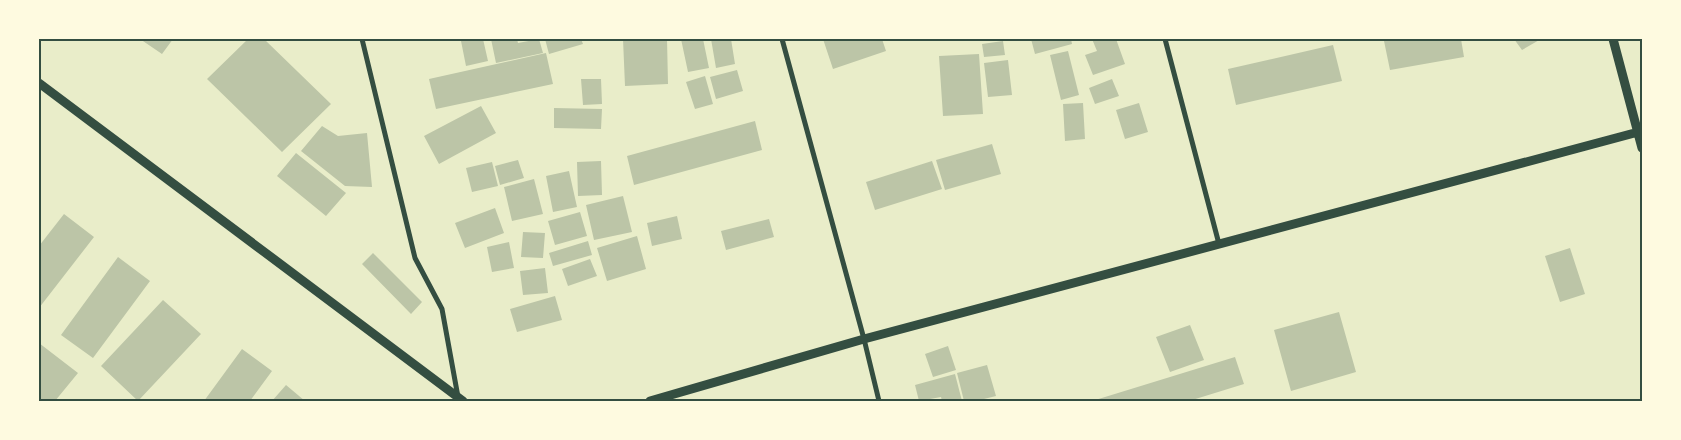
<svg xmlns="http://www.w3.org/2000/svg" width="1681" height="440" font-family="Figtree,sans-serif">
<rect width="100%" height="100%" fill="#e9edc9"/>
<path fill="#bcc5a7" d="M 140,39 L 173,39 L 162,54 Z
M 248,39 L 264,39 L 331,104 L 282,152 L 207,79 Z
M 469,39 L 483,39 L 488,61 L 466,66 L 461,41 Z
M 491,39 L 517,39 L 518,43 L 539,39 L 543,53 L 496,63 Z
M 545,39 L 581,39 L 583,44 L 549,54 Z
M 623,39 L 667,39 L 668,84 L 625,86 Z
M 681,39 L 703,39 L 709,68 L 688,72 Z
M 711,39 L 731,39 L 735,64 L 716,68 Z
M 823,39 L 882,39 L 886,51 L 833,69 Z
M 1031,39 L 1071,39 L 1072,44 L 1035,54 Z
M 1092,39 L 1116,39 L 1125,64 L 1093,75 L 1085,55 L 1097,51 Z
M 1395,39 L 1461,39 L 1464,57 L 1390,70 L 1384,41 Z
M 1514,39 L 1541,39 L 1522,50 Z
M 1003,41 L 1005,55 L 984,57 L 982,44 Z
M 1333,45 L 1342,81 L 1236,105 L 1228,69 Z
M 1068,51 L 1079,95 L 1061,100 L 1050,55 Z
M 546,53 L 553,84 L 436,109 L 429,79 Z
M 979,54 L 983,114 L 943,116 L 939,56 Z
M 1008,60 L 1012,95 L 988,97 L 984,63 Z
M 737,70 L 743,91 L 716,99 L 710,77 Z
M 705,76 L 713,104 L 695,109 L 686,82 Z
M 581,79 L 601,79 L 602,104 L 583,105 Z
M 1112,79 L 1119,96 L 1095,104 L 1089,88 Z
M 1083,103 L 1085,139 L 1065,141 L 1063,104 Z
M 1139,103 L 1148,132 L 1125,139 L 1116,110 Z
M 481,106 L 496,133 L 439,164 L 424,136 Z
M 554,108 L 602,109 L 601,129 L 554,128 Z
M 755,121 L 762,150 L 634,185 L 627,156 Z
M 322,126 L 338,136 L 367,133 L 372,187 L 345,186 L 301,151 Z
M 992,144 L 1001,174 L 945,190 L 936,160 Z
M 296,153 L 346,193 L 326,216 L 277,176 Z
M 518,160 L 524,178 L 500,185 L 495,166 Z
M 601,161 L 602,195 L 578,196 L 577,162 Z
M 932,161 L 942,189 L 875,210 L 866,182 Z
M 492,162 L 498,186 L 472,192 L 466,168 Z
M 569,171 L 577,207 L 553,212 L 546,176 Z
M 534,179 L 543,214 L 512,221 L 504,187 Z
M 623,196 L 632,232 L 594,240 L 586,205 Z
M 495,208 L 504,233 L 465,248 L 455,223 Z
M 580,212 L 587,236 L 555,245 L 548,221 Z
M 64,214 L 94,237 L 39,308 L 39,246 Z
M 677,216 L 682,239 L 652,246 L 647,223 Z
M 769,219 L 774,237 L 726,250 L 721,231 Z
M 523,232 L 545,233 L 543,258 L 521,257 Z
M 637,236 L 646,269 L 607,281 L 597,248 Z
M 588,241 L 592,255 L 553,266 L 549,253 Z
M 509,242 L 514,268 L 492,272 L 487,247 Z
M 1570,248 L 1585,294 L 1560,302 L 1545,256 Z
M 373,253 L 422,302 L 411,314 L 362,264 Z
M 118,257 L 150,281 L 93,358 L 61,335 Z
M 590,259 L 597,276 L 568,286 L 562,269 Z
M 545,268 L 548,293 L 523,295 L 520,271 Z
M 555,296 L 562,320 L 517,332 L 510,309 Z
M 163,300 L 201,334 L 138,401 L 101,366 Z
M 1339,312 L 1356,372 L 1291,391 L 1274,330 Z
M 1190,325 L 1204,360 L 1170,372 L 1156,337 Z
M 39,343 L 78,373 L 55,401 L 39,401 Z
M 948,346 L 956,370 L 933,377 L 925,354 Z
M 242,349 L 272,371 L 250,401 L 204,401 Z
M 1235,357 L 1244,384 L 1189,401 L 1092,401 Z
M 987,365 L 996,396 L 976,401 L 964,401 L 957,373 Z
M 955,374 L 962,401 L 942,401 L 941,397 L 919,401 L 915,385 Z
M 286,385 L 305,401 L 272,401 Z"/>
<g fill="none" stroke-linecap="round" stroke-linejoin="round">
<path stroke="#344e41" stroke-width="5" d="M 362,39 L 415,258 L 442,309 L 458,397
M 782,39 L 864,339 L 879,401
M 1165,39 L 1219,244"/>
<path stroke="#344e41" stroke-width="9" d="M 1613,39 L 1642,148
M 39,83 L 463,401
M 650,401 L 864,339 L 1642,131"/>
</g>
<rect width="1681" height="440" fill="none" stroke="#fefae0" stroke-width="80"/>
<rect x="40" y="40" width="1601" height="360" fill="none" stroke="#344e41" stroke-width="2"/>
</svg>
